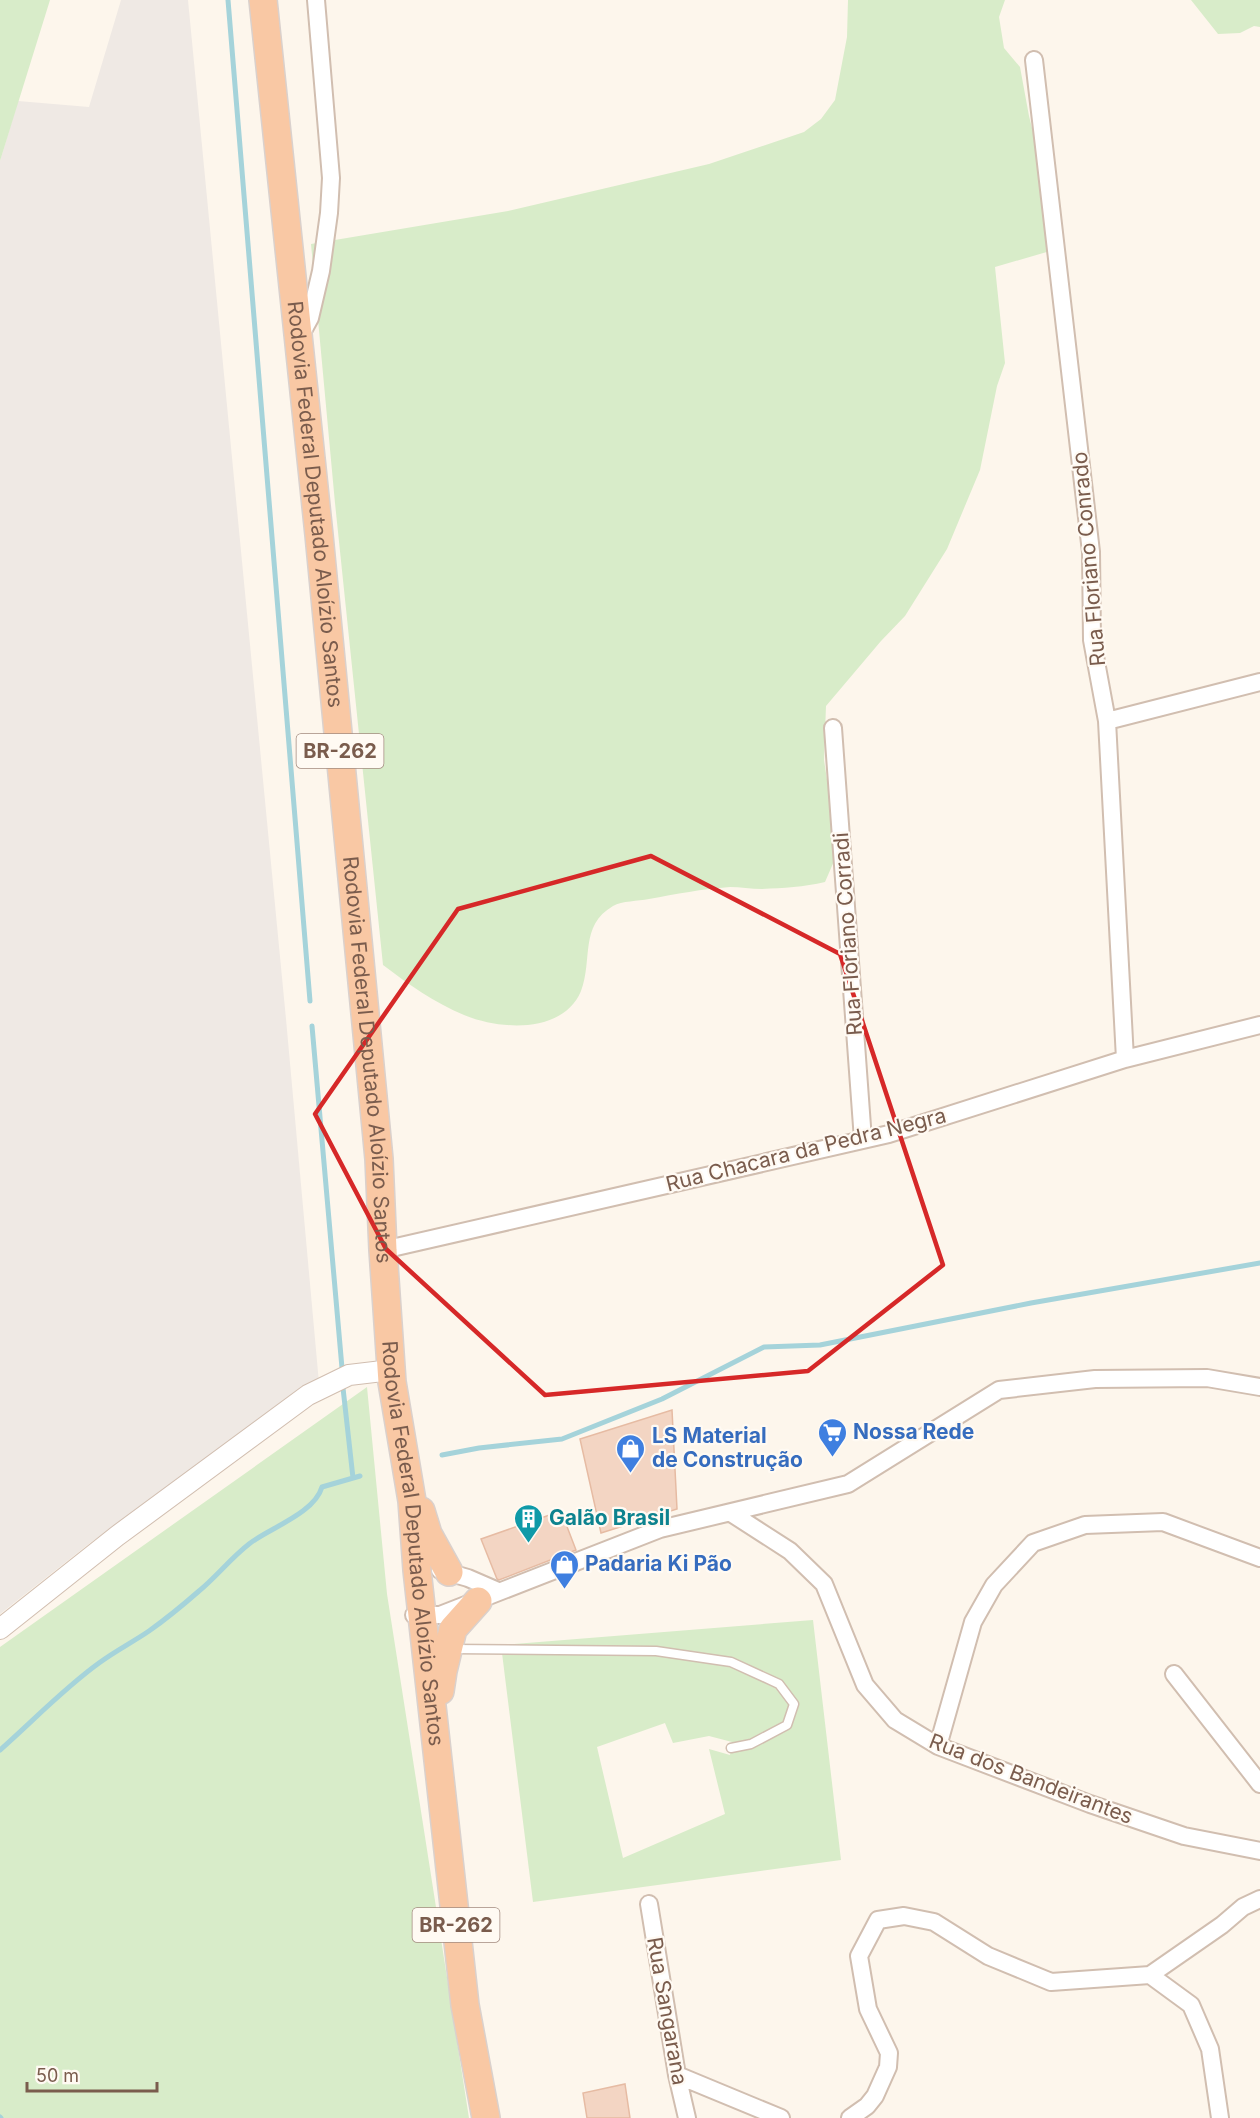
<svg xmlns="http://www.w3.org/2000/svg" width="1260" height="2118" font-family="Inter,sans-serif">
<rect width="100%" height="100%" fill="#fdf6ec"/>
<path fill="#efe9e4" d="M 121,0 L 188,0 L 286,1019 L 319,1383 L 90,1543 L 0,1614 L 0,161 L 18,101 L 89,107 Z"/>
<path fill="#d8ecc9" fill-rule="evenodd" d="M 0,0 L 50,0 L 0,161 Z
M 848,0 L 1005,0 L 999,17 L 1004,48 L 1020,67 L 1029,116 L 1037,148 L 1040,186 L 1052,215 L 1063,229 L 1064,247 L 995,267 L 1005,363 L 997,386 L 980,470 L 947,549 L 905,616 L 881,641 L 826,706 L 824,760 L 838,852 L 825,882 C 804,887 783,888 762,889 C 751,889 740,887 730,887 C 702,889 676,894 649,899 C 638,901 622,901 613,906 C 579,926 593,960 581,991 C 563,1034 500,1030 464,1015 C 435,1003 408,984 383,965 L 335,503 L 311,244 L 508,211 L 709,164 L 804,132 L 821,119 L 835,100 L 847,37 Z
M 1191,0 L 1260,0 L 1260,27 L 1254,26 L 1240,33 L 1218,34 Z
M 367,1387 L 387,1594 L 469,2118 L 0,2118 L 0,1647 Z
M 813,1620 L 841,1860 L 533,1902 L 501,1645 ZM 665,1723 L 673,1743 L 709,1736 L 732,1742 L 730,1755 L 709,1749 L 725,1814 L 623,1858 L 597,1747 Z"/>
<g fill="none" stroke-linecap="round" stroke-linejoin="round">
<path stroke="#a5d3da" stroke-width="5" d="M 228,0 L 310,1001
M 312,1026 L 342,1368
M 343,1388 L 353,1478
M 442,1455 L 479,1448 L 562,1439 L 662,1399 L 764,1347 L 820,1345 L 1031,1303 L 1260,1263
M 0,1750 C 33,1721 63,1689 99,1663 C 115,1651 133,1642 149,1631 C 166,1619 183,1605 199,1591 C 216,1577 231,1558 249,1544 C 269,1528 314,1514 322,1487 L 360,1476
M 0,2117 L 1,2118"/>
</g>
<path fill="#f3d5c3" stroke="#e6bba3" stroke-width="1.5" d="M 672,1410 L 677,1509 L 601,1533 L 580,1439 Z
M 561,1511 L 576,1550 L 499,1580 L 497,1579 L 481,1539 Z
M 625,2084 L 630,2118 L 587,2118 L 583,2093 Z"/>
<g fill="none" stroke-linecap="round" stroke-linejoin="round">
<defs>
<path id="service" d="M 452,1649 L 656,1651 L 731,1662 L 779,1684 L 794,1704 L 787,1725 L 751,1744 L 731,1748"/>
<path id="minor" d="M 1034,60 L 1091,552 L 1092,640 L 1107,721 L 1125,1059
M 299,338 L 310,318 L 321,271 L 329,213 L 331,178 L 316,0
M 1107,721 L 1260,682
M 833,728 L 863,1140
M 383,1250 L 889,1134 L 1125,1059 L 1260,1025
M 731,1513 L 790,1551 L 824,1584 L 865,1685 L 895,1720 L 938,1746 L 1090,1804 L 1184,1836 L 1260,1851
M 440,1570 L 468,1578 L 498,1591
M 414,1615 L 440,1615 L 660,1529 L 848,1484 L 999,1390 L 1095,1379 L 1207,1378 L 1260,1387
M 1174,1674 L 1260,1784
M 938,1746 L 973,1622 L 994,1585 L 1033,1543 L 1085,1525 L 1163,1522 L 1260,1558
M 649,1904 L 677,2075 L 687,2118
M 1150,1975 L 1191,2005 L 1210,2049 L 1220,2118
M 677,2075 L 781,2118
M 850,2118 L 867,2106 L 875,2096 L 888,2067 L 889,2053 L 868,2009 L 859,1956 L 878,1920 L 904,1916 L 934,1922 L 988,1956 L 1051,1982 L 1150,1975 L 1222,1925 L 1243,1907 L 1260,1899"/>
<path id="tertiary" d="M 0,1629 L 117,1536 L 308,1395 L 349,1375 L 391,1370"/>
<g id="trunk">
<path id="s1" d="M 263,0 L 319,535 L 379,1159 L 383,1250 L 392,1382 L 412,1501 L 417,1570 L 465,2005 L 486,2118"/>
<path d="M 421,1511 L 428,1534 L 449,1572"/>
<path d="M 440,1691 L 443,1671 L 453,1629 L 478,1601"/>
</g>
</defs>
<use href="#service" stroke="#d1beb0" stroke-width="11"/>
<use href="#minor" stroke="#d1beb0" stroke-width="20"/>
<use href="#tertiary" stroke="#d1beb0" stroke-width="22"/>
<use href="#trunk" stroke="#dad1cd" stroke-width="30"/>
<use href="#service" stroke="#fff" stroke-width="8"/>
<use href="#minor" stroke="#fff" stroke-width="16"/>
<use href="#tertiary" stroke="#fff" stroke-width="20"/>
<use href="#trunk" stroke="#f9c8a4" stroke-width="27"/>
</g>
<path fill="none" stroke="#d62828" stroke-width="4.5" stroke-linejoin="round" d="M 651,856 L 840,954 L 943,1265 L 808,1371 L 545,1395 L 386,1249 L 315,1114 L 458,909 Z"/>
<defs>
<symbol id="supermarket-pin" viewBox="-11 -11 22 30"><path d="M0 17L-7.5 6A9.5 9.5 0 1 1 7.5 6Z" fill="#3f7fe0" stroke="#fffaf3"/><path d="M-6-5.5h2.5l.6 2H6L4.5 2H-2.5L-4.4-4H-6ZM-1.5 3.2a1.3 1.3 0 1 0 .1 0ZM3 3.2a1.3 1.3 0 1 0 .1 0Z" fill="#fff"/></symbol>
<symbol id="shop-pin" viewBox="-11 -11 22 30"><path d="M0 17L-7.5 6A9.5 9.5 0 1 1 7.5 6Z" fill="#3f7fe0" stroke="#fffaf3"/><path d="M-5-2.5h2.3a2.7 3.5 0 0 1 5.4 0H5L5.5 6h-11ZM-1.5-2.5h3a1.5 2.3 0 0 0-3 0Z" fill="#fff"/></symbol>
<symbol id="building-pin" viewBox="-11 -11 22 30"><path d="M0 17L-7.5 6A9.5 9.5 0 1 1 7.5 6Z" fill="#0f9aa8" stroke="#fffaf3"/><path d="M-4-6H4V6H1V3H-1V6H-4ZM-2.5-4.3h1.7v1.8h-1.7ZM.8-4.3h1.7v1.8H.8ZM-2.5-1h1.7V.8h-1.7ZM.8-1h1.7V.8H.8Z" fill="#fff"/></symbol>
</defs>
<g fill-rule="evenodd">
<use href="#supermarket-pin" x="816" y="1416" width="33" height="45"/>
<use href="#shop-pin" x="614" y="1432" width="33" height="45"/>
<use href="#building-pin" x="512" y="1502" width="33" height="45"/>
<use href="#shop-pin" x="548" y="1548" width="33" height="45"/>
</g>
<g text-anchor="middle" stroke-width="4.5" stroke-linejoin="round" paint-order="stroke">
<g fill="#fffaf3" stroke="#a28b7f" stroke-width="1.5">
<rect x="296.5" y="734" width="87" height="34" rx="4.5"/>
<rect x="412.5" y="1908" width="87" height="34" rx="4.5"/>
</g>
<g font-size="20" font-weight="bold" fill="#7a5c4d">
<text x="340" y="758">BR-262</text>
<text x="456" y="1932">BR-262</text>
</g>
<g font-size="21" fill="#7a5c4d" stroke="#fffaf3">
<text dy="7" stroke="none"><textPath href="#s1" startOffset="507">Rodovia Federal Deputado Aloízio Santos</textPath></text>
<text transform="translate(1089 559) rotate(-95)" y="7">Rua Floriano Conrado</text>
<text transform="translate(848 934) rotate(-94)" y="7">Rua Floriano Corradi</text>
<text dy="7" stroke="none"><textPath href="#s1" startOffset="1065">Rodovia Federal Deputado Aloízio Santos</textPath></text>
<text transform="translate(806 1150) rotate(-14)" y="7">Rua Chacara da Pedra Negra</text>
<text dy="7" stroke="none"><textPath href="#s1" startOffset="1551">Rodovia Federal Deputado Aloízio Santos</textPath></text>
<text transform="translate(1031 1779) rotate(21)" y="7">Rua dos Bandeirantes</text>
<text transform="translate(667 2011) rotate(80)" y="7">Rua Sangarana</text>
</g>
<g font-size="21" font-weight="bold" fill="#366cbe" stroke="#fffaf3" text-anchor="start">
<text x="853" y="1439">Nossa Rede</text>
<text x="652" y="1443">LS Material<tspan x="652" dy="24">de Construção</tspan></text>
<text x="585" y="1571">Padaria Ki Pão</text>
</g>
<g font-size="21" font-weight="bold" fill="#0d838f" stroke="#fffaf3" text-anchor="start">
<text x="549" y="1525">Galão Brasil</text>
</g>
</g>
<path d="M27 2082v9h130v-9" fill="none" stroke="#7a5c4d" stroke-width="3"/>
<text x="36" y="2082" font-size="18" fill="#7a5c4d" stroke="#fffaf3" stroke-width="4.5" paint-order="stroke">50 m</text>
</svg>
